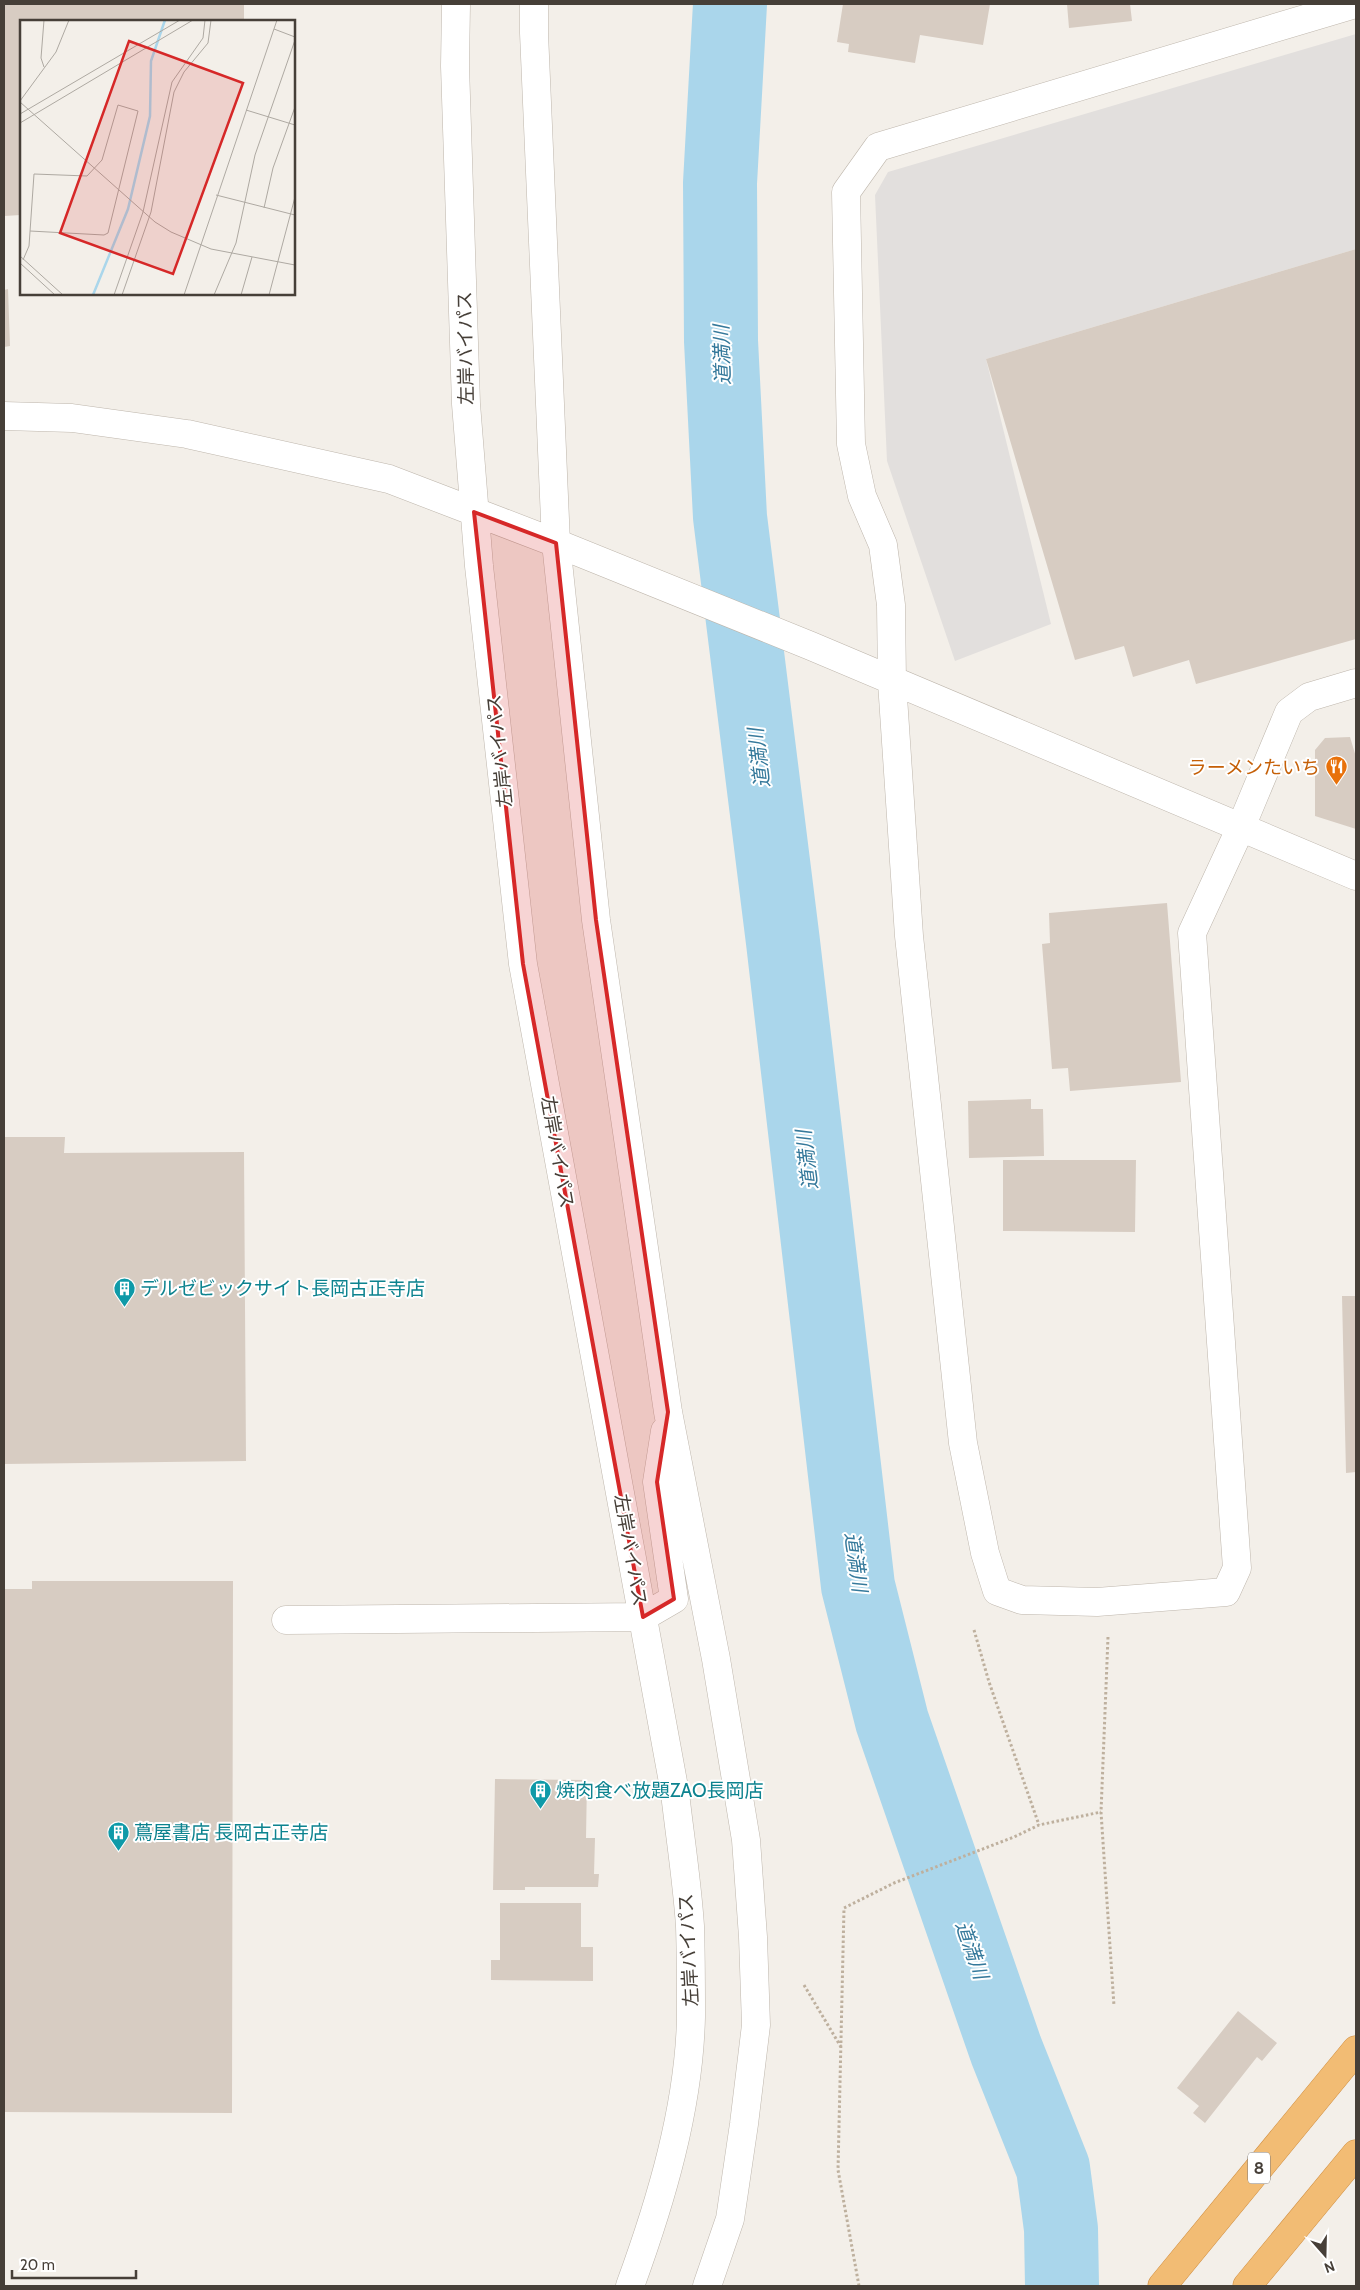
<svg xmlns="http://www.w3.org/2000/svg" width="1360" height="2290" font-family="Cabin,'Noto Sans JP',sans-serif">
<rect width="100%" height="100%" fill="#f3efe9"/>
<path fill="#e2dfdd" d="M 1356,34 L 1356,249 L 986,359 L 1051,624 L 955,661 L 887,461 L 875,195 L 888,172 Z"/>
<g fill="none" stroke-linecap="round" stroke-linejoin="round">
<path stroke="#aad6eb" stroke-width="74" d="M 730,4 L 720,183 L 721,341 L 730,517 L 783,942 L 858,1586 L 892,1721 L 1006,2050 L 1053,2168 L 1061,2229 L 1062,2286"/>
</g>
<path fill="#d7ccc2" d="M 4,4 L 244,4 L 244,21 L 21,21 L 21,215 L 4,216 Z
M 843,4 L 990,4 L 983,45 L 920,35 L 915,63 L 848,52 L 849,44 L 837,42 Z
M 1067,4 L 1130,4 L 1132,21 L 1069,28 Z
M 1356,249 L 1356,639 L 1196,684 L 1189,660 L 1133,677 L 1124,646 L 1075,660 L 986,359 Z
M 8,289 L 10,346 L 4,347 L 4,290 Z
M 1350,737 L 1356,757 L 1356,829 L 1315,816 L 1315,750 L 1325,738 Z
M 1167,903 L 1181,1082 L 1070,1091 L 1068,1068 L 1052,1069 L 1042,944 L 1050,943 L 1049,913 Z
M 1031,1099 L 1031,1109 L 1043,1109 L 1044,1156 L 969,1158 L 968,1101 Z
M 4,1137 L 65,1137 L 64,1153 L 244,1152 L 246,1461 L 4,1464 Z
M 1003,1160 L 1136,1160 L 1135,1232 L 1003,1231 Z
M 1342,1296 L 1356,1296 L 1356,1472 L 1346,1473 Z
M 32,1581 L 233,1581 L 232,2113 L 4,2112 L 4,1589 L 32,1589 Z
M 495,1779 L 587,1780 L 586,1838 L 595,1838 L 594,1874 L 599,1874 L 598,1887 L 525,1887 L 525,1890 L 493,1890 Z
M 500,1903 L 581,1903 L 581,1947 L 593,1947 L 593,1981 L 491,1980 L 491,1960 L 500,1960 Z
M 1238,2011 L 1277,2043 L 1262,2061 L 1257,2057 L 1205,2123 L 1193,2113 L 1199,2106 L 1177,2088 Z"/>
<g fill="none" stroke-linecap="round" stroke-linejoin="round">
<defs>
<path id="minor" d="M 456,4 L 455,66 L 466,404 L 479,566 L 523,964 L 675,1793 C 680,1837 687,1881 690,1926 C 691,1956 691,1987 691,2017 C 689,2108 661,2201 630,2286
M 534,4 L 534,33 L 556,543 L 596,920 L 668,1412 L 716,1659 L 746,1840 L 753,1937 L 756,2025 L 744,2124 L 730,2219 L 707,2286
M 1355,4 L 878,147 L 846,192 L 851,444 L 862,496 L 883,545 L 891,605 L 892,682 L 909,936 L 963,1443 L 985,1553 L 997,1591 L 1022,1600 L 1097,1602 L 1226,1592 L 1237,1568 L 1192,933 L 1241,827 L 1289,712 L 1309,697 L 1356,683
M 4,416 L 72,418 L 187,434 L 389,479 L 556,543 L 811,646 L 1356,876
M 286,1620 L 643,1617 L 674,1599 L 657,1482 L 665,1431"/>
<path id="highway" d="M 1162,2286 L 1356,2050
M 1247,2286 L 1356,2154"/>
</defs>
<use href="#minor" stroke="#beb6ac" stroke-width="29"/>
<use href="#highway" stroke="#d19044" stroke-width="29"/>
<path stroke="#beb09e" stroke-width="3" stroke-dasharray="2.5 2.5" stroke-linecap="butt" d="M 974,1630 L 989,1682 L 1039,1825
M 1108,1637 L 1101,1812 L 1114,2006
M 804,1985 L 841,2047
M 859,2286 L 838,2170 L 844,1908 L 894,1883 L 1014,1837 L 1039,1825 L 1101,1812"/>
<use href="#minor" stroke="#fff" stroke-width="28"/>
<use href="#highway" stroke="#f2bc74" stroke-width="28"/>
</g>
<path fill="#d62828" fill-opacity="0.2" stroke="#d62828" stroke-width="4" stroke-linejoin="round" d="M 474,512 L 556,543 L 596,920 L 668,1412 L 657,1482 L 674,1599 L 643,1617 L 523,964 Z"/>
<defs>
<symbol id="restaurant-pin" viewBox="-11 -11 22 30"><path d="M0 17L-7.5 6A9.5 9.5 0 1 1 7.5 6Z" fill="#e8710a" stroke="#fff"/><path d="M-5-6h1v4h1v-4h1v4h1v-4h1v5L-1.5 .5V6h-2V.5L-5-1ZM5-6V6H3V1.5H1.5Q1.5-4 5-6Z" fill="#fff"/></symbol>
<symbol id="building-pin" viewBox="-11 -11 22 30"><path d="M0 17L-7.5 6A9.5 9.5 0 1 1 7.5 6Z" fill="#0f9aa8" stroke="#fff"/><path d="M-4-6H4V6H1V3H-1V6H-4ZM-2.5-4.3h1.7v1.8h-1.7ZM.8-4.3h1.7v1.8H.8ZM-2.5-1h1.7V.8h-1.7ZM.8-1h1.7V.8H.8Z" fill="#fff"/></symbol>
</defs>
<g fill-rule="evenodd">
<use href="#restaurant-pin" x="1324" y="754" width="25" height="34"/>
<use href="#building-pin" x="112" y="1276" width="25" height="34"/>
<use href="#building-pin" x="528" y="1778" width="25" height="34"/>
<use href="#building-pin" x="106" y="1820" width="25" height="34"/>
</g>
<g text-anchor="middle" stroke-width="4" stroke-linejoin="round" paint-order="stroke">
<rect fill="#fff" stroke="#7e7974" stroke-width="1" x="1248" y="2152.5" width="22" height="31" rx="4"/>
<g font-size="18" font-weight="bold" fill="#463f38">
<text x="1259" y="2174">8</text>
</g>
<g font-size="19" fill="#463f38" stroke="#fff">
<text transform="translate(465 348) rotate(-91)" y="7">左岸バイパス</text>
<text transform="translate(499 751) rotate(-96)" y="7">左岸バイパス</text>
<text transform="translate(558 1152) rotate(80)" y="7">左岸バイパス</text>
<text transform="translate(631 1550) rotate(80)" y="7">左岸バイパス</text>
<text transform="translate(688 1950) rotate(-93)" y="7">左岸バイパス</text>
</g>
<g font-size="19" fill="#c56008" stroke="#fff" text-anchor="end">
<text x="1320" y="774">ラーメンたいち</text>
</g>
<g font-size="19" fill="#0d838f" stroke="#fff" text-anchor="start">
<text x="140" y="1295">デルゼビックサイト長岡古正寺店</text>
<text x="556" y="1797">焼肉食べ放題ZAO長岡店</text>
<text x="134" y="1839">蔦屋書店 長岡古正寺店</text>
</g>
<g font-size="20" font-style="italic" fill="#35799b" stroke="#fff">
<text transform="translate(722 355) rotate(-92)" y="7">道満川</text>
<text transform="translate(759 758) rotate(-97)" y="7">道満川</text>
<text transform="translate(807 1160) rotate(-97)" y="7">道満川</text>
<text transform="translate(856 1562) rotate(82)" y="7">道満川</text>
<text transform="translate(972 1950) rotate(71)" y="7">道満川</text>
</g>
</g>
<g transform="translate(20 20)">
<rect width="275" height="275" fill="#f3efe9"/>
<path fill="none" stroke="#aad6eb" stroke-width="2.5" d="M 73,275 L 108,189 L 130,96 L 131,41 L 145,0"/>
<path fill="none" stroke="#aea9a2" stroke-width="1" d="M 24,0 L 21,38 L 24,47M 254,9 L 275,17M 0,81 L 36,32 L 49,0M 0,82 L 135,202 L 151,212 L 191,229 L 275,245M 226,90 L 275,105M 0,94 L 160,0M 0,103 L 173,0M 196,175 L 275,195M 244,188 L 253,148 L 275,87M 0,236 L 43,275M 3,240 L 9,226 L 14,154 L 67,156 L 82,140 L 98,85 L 118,91 L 88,213 L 84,215 L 10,211M 0,243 L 35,275M 94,275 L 123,192 L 152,62 L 183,18 L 185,0M 102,275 L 131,192 L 154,72 L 164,52 L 188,23 L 191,0M 164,275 L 257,0M 194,275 L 216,223 L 235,135 L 275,20M 221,275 L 232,237M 249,275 L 275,177"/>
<path fill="#d62828" fill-opacity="0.15" stroke="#d62828" stroke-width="2.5" d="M 109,21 L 223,63 L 153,254 L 40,213 Z"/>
<rect width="275" height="275" fill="none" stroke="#463f38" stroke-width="2.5"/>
</g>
<rect width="1360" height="2290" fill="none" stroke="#463f38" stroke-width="10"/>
<g transform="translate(1325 2255) rotate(160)" stroke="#ffffff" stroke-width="4" paint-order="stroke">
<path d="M0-4L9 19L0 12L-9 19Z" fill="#463f38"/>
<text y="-8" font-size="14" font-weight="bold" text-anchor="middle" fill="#463f38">N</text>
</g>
<path d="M12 2270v8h124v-8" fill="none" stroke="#463f38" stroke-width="2.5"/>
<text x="20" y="2270" font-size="15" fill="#463f38" stroke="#ffffff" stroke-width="4" paint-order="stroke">20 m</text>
</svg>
